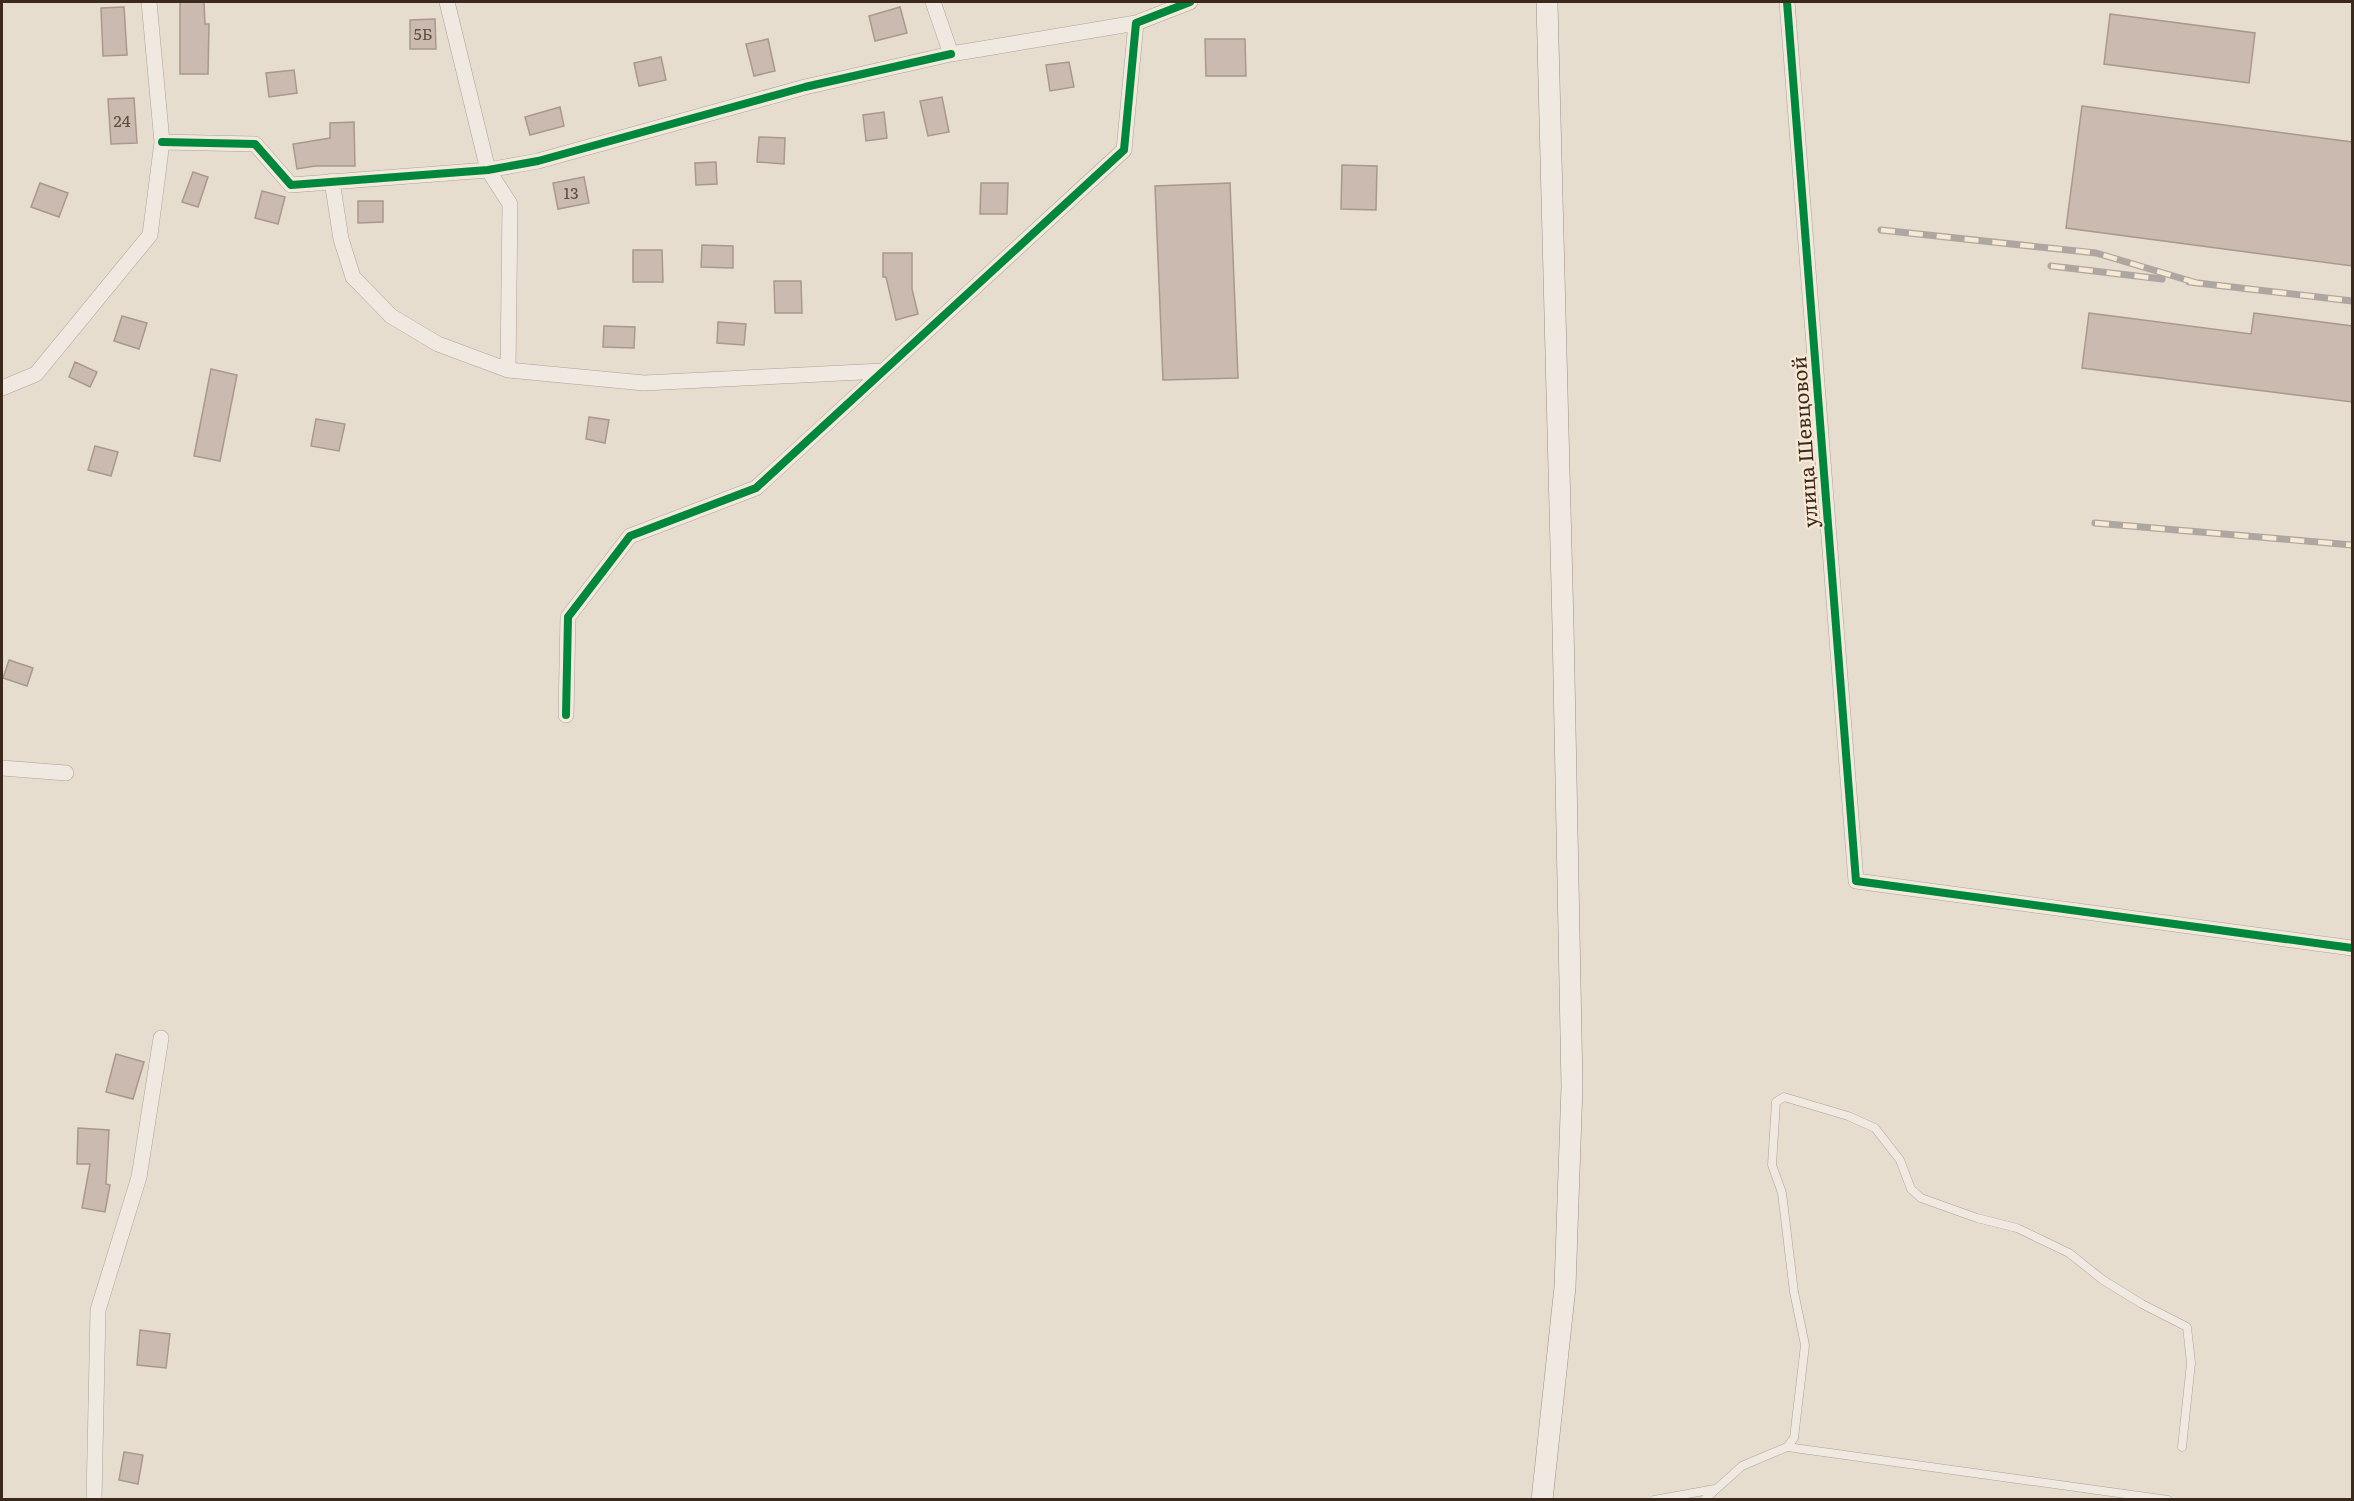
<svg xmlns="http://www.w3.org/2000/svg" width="2354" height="1501" font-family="Literata,serif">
<rect width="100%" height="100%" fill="#e7ddcf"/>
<path fill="#cbbaaf" stroke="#a8988e" stroke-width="1.5" d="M 180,2 L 204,2 L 205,24 L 209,24 L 208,74 L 180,74 Z
M 124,7 L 127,55 L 103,56 L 101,8 Z
M 900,7 L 907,33 L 875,41 L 869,16 Z
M 2110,14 L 2255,33 L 2249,83 L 2104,64 Z
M 435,19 L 436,49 L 410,49 L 410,20 Z
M 768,39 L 775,71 L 754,76 L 746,44 Z
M 1205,39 L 1245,39 L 1246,76 L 1206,76 Z
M 661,57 L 666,80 L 639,86 L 634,63 Z
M 1069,62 L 1074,87 L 1050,91 L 1046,65 Z
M 294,70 L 297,93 L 269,97 L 266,73 Z
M 942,97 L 949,132 L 928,136 L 920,101 Z
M 134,98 L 137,143 L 111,144 L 108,99 Z
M 2082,106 L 2352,142 L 2352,266 L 2066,228 Z
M 560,107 L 564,126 L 530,135 L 525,117 Z
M 884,112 L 887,138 L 866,141 L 863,115 Z
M 354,122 L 355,166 L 315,166 L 297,169 L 293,144 L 330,138 L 330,123 Z
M 759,137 L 785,138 L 784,164 L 757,162 Z
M 716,162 L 717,184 L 696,185 L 695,163 Z
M 1342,165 L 1377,166 L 1376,210 L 1341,209 Z
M 193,172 L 208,177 L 198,207 L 182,202 Z
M 584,177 L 589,203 L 558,209 L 553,183 Z
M 40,183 L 68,193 L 59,217 L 31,207 Z
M 981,183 L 1008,183 L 1007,214 L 980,214 Z
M 1230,183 L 1238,378 L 1163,380 L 1155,186 Z
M 262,191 L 285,197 L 278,224 L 255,218 Z
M 358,201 L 383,201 L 383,222 L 358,223 Z
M 702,245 L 733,246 L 733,268 L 701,267 Z
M 633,250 L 662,250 L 663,282 L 633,282 Z
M 883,253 L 912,253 L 912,289 L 918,314 L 896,320 L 886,277 L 883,277 Z
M 774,281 L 801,281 L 802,313 L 775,313 Z
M 2089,313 L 2251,334 L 2254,313 L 2352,326 L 2352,402 L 2082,368 Z
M 122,316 L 147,323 L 139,349 L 114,341 Z
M 718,322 L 746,324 L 744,345 L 717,343 Z
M 604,326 L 635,327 L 634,348 L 603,347 Z
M 75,362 L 97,372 L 90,387 L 69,377 Z
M 211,369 L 237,375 L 220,461 L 194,456 Z
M 589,417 L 609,420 L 605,443 L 586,439 Z
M 316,419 L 345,424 L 339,451 L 311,446 Z
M 95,446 L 118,452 L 111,476 L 88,470 Z
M 9,660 L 33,668 L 27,686 L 3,678 Z
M 116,1054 L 144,1062 L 133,1099 L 106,1092 Z
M 78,1128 L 109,1130 L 106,1184 L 110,1185 L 105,1212 L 82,1208 L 90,1164 L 77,1164 Z
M 140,1330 L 170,1334 L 166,1368 L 137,1365 Z
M 124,1452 L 143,1455 L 138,1484 L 119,1480 Z"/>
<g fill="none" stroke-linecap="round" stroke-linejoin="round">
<defs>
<path id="service" d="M 1787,1447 L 2168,1500
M 1654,1500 L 1715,1489
M 1704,1500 L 1742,1466 L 1787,1447 L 1794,1438 L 1805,1345 L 1794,1292 L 1782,1193 L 1772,1165 L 1776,1102 L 1784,1097 L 1848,1116 L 1875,1128 L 1900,1160 L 1911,1189 L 1921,1198 L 1977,1218 L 2017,1228 L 2069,1253 L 2103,1280 L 2142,1304 L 2187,1327 L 2191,1363 L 2182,1447"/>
<path id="minor" d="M 447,2 L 488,170 L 510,204 L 508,370 L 644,383 L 882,371
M 933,2 L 951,54 L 1136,23
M 1787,2 L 1856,881 L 2352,948
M 162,142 L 255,144 L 291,185 L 488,170 L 538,161 L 805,87 L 951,54
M 332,181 L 341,239 L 353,277 L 391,316 L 438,344 L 508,370
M 2,388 L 36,374 L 150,235 L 162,142 L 149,2
M 566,715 L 568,617 L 630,536 L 756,488 L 1124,150 L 1136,23 L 1190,2
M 2,768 L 66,773
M 94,1500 L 98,1310 L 139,1177 L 161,1038"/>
<path id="secondary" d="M 1542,1500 L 1565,1287 L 1572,1086 L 1563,625 L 1547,2"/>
</defs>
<use href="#service" stroke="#aca297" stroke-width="9"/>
<use href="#minor" stroke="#aca297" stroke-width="16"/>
<use href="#secondary" stroke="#9c9188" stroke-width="22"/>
<use href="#service" stroke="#efe9e1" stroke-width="8"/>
<use href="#minor" stroke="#efe9e1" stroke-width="15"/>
<use href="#secondary" stroke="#efe9e1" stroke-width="21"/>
<defs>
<path id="rail" d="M 1881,230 L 2096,253 L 2197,283
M 2051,266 L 2162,279
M 2189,282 L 2352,301
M 2095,523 L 2352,545"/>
</defs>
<use href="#rail" stroke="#aea7a1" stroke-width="7"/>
<use href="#rail" stroke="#f8e9d5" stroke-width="4.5" stroke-dasharray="14" stroke-linecap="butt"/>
<defs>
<path id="cycleway" d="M 1787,2 L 1856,881 L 2352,948
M 162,142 L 255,144 L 291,185 L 488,170 L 538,161 L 805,87 L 951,54
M 566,715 L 568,617 L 630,536 L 756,488 L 1124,150 L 1136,23 L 1190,2"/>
</defs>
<use href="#cycleway" stroke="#f8e9d5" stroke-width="11"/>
<use href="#cycleway" stroke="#00873e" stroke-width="8"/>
</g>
<g text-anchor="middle" stroke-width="4.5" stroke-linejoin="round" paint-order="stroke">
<g font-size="16" fill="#604d42">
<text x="423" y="40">5Б</text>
<text x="122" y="127">24</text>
<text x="571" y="199">13</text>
</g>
<g font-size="20" fill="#3c291e" stroke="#f8e9d5">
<text transform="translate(1805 442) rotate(-94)" y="7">улица Шевцовой</text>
</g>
</g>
<rect width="2354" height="1501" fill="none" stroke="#3c291e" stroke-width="6"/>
</svg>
